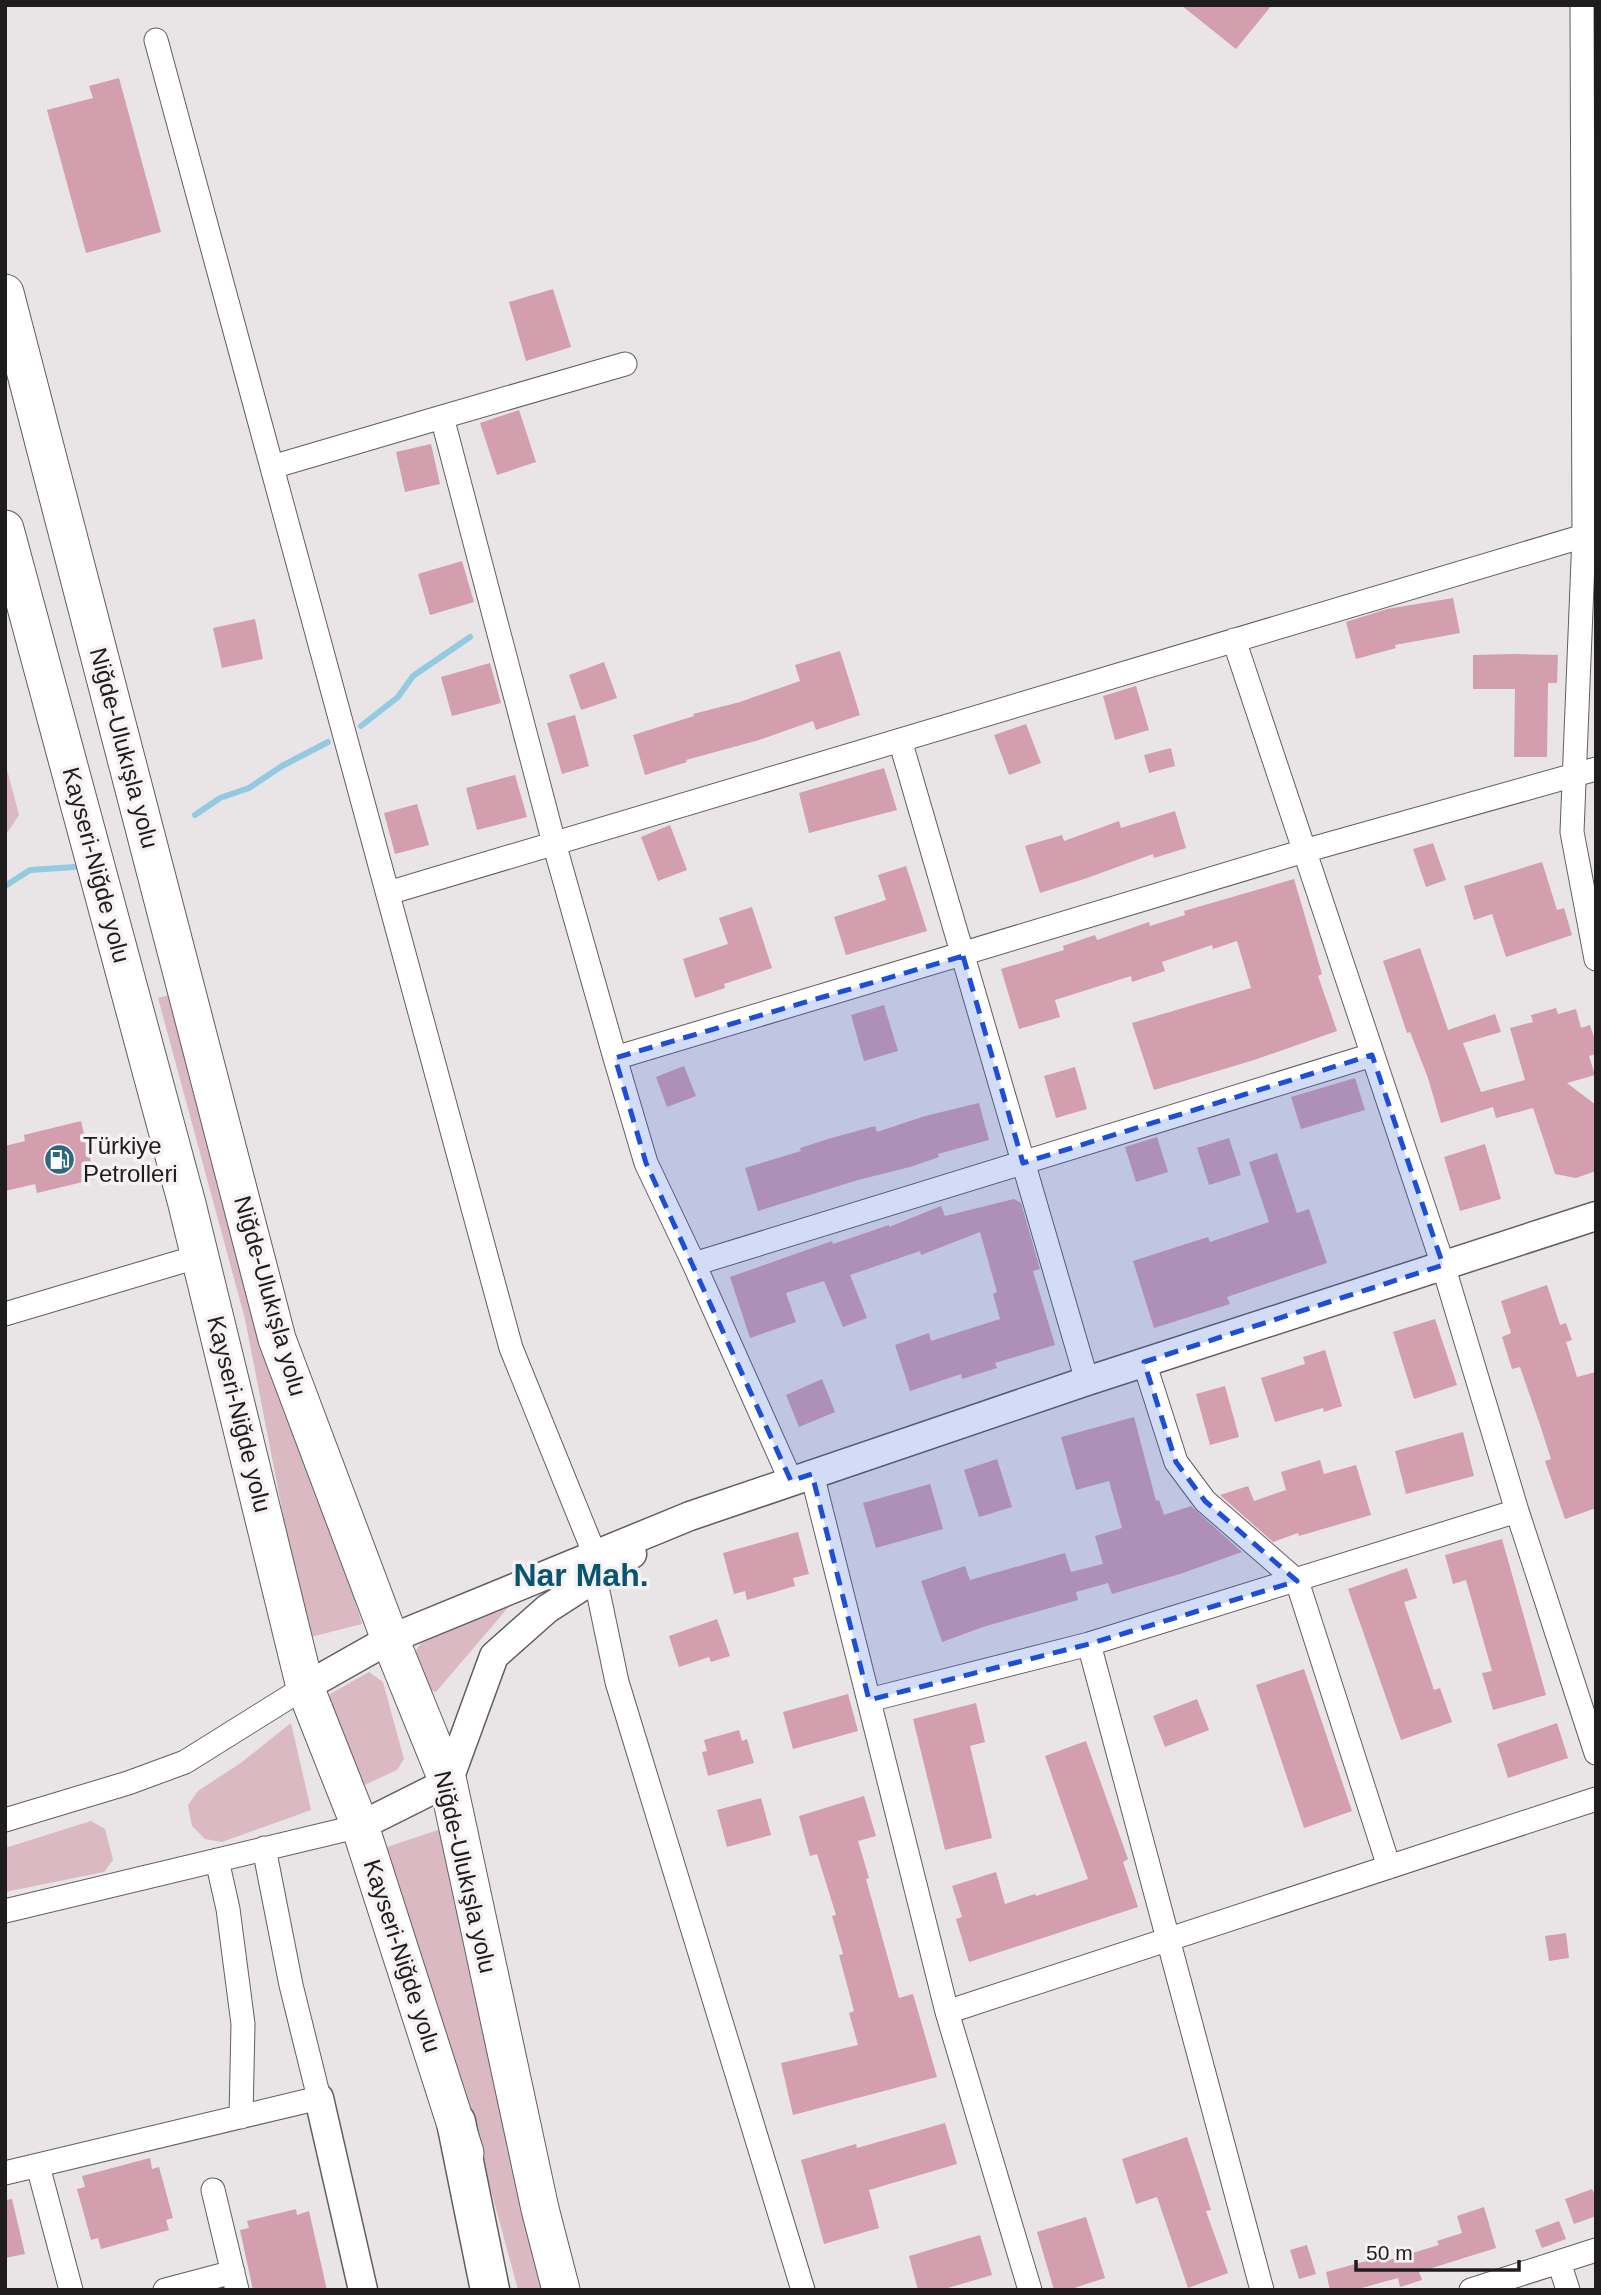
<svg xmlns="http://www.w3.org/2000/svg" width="1601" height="2295" font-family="Arial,sans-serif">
<rect width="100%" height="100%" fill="#e9e4e5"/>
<path fill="#dab9c3" d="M 5,762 L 19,815 L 5,836 Z
M 169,995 L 362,1624 L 307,1638 L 245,1319 L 158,998 Z
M 517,1597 L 436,1692 L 425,1688 L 413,1655 L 421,1643 Z
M 369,1672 L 383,1682 L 404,1759 L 397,1770 L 358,1788 L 327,1710 L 330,1694 Z
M 291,1723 L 311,1810 L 222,1842 L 205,1839 L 192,1826 L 188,1805 L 198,1791 L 242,1762 Z
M 91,1821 L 105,1829 L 113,1860 L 104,1872 L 5,1892 L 5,1848 Z
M 441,1829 L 541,2290 L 518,2290 L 468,2105 L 381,1849 Z"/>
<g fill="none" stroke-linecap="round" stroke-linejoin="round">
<path stroke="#94c9e2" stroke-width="6" d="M 361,726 L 398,697 L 413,676 L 470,637
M 195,815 L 220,798 L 249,788 L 282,766 L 328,742
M 5,886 L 30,870 L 75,867"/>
</g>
<path fill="#d39faf" d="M 1181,5 L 1272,5 L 1236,49 Z
M 119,78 L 161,232 L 86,253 L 47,110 L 93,98 L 89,86 Z
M 553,289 L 571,347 L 526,361 L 509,302 Z
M 519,410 L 536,462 L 497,475 L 480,423 Z
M 431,444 L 440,484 L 405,492 L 396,452 Z
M 462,561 L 474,602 L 430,615 L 418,574 Z
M 1453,598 L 1460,633 L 1395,645 L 1396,648 L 1356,659 L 1346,622 L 1387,609 Z
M 255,619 L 263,659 L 222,668 L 213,628 Z
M 840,651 L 860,715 L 816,730 L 813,721 L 759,740 L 686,760 L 687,762 L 645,775 L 633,735 L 694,716 L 693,714 L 740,702 L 800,681 L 795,665 Z
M 1513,654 L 1558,655 L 1557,683 L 1548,683 L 1547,757 L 1514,757 L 1515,689 L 1473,689 L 1473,655 Z
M 604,662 L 617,698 L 581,710 L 569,675 Z
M 490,663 L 501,703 L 452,716 L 441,677 Z
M 1136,686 L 1149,730 L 1115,740 L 1103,696 Z
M 575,715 L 589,766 L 562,774 L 547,723 Z
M 1026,724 L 1041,763 L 1009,775 L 994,735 Z
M 1171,748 L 1175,766 L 1149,773 L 1144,755 Z
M 884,768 L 897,810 L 809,833 L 799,793 Z
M 515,775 L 527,817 L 477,830 L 466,788 Z
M 417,804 L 429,845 L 395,854 L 384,813 Z
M 1175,811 L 1186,848 L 1154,858 L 1153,854 L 1087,878 L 1040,893 L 1025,846 L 1062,835 L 1064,841 L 1119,821 L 1121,828 Z
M 670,825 L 687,870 L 658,881 L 641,837 Z
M 1433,843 L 1446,880 L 1426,887 L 1413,849 Z
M 1542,862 L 1557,910 L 1564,908 L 1572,935 L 1506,957 L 1492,914 L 1474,920 L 1464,886 Z
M 906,866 L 927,931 L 846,955 L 834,917 L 886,900 L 878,875 Z
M 1294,879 L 1322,974 L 1318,976 L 1337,1031 L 1254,1060 L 1154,1090 L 1132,1023 L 1251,988 L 1237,941 L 1213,949 L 1212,945 L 1162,962 L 1165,971 L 1132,982 L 1131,976 L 1055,1000 L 1060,1017 L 1019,1029 L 1001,969 L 1064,950 L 1063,946 L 1095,935 L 1097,940 L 1149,922 L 1150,926 L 1185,915 L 1184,911 Z
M 752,907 L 772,968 L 724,984 L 725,988 L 695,998 L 683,959 L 728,944 L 719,918 Z
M 1420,948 L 1448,1030 L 1495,1014 L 1501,1032 L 1463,1043 L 1481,1092 L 1525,1080 L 1510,1028 L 1533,1022 L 1531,1015 L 1556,1008 L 1558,1014 L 1576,1009 L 1581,1028 L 1590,1025 L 1596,1044 L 1596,1054 L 1589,1056 L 1595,1075 L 1567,1083 L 1596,1105 L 1596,1171 L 1576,1178 L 1555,1174 L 1533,1108 L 1496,1118 L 1493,1107 L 1441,1123 L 1428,1078 L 1410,1032 L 1407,1033 L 1383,961 Z
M 884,1005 L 898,1051 L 864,1061 L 851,1015 Z
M 684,1066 L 696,1096 L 667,1107 L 656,1077 Z
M 1075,1067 L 1087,1109 L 1056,1118 L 1044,1076 Z
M 1355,1078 L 1365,1110 L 1301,1129 L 1291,1097 Z
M 979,1103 L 989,1140 L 938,1154 L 939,1157 L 910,1167 L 858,1180 L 758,1211 L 745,1168 L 801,1151 L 800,1148 L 828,1139 L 875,1126 L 877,1132 L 925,1116 Z
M 81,1121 L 95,1179 L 37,1193 L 35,1184 L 5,1191 L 5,1146 L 25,1141 L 24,1135 Z
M 1157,1137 L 1168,1172 L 1136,1182 L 1125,1147 Z
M 1229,1138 L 1241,1175 L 1209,1185 L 1197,1148 Z
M 1485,1144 L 1501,1199 L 1460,1211 L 1444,1157 Z
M 1277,1153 L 1297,1213 L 1309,1209 L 1327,1263 L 1227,1297 L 1230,1304 L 1154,1328 L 1133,1261 L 1208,1237 L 1210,1242 L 1269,1222 L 1249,1162 Z
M 1014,1199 L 1021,1203 L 1040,1269 L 1033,1271 L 1055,1345 L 995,1363 L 997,1368 L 962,1379 L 961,1374 L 910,1391 L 895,1345 L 929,1333 L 931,1341 L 1000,1319 L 993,1294 L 997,1292 L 980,1232 L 921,1255 L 920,1251 L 850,1275 L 867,1318 L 843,1327 L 824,1281 L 786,1293 L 796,1322 L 750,1338 L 730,1277 L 832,1241 L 833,1244 L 889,1225 L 889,1227 L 941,1206 L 945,1216 Z
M 1547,1285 L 1560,1325 L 1566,1323 L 1572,1340 L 1566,1342 L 1577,1377 L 1596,1372 L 1596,1508 L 1565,1519 L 1545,1461 L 1551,1459 L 1540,1425 L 1520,1367 L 1512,1369 L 1502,1337 L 1511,1333 L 1501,1301 Z
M 1435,1319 L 1457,1385 L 1414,1399 L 1393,1332 Z
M 1325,1350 L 1342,1406 L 1324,1412 L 1323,1408 L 1275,1422 L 1261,1378 L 1305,1364 L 1303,1357 Z
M 822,1379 L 835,1412 L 799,1427 L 786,1395 Z
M 1225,1386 L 1239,1437 L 1210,1445 L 1196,1394 Z
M 1134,1417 L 1156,1501 L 1159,1500 L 1164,1515 L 1191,1506 L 1242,1552 L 1180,1574 L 1112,1594 L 1108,1583 L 1076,1592 L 1078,1600 L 986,1626 L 942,1642 L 921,1581 L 965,1566 L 970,1580 L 1065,1553 L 1071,1572 L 1103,1564 L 1095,1536 L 1122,1528 L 1109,1481 L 1076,1490 L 1061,1437 Z
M 1463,1432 L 1474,1476 L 1406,1494 L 1395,1451 Z
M 997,1459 L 1012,1507 L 979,1517 L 964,1470 Z
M 1320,1460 L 1324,1474 L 1356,1465 L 1371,1515 L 1299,1536 L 1298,1533 L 1273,1542 L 1220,1495 L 1248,1486 L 1254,1501 L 1286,1490 L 1281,1472 Z
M 930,1484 L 943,1529 L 876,1548 L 863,1503 Z
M 798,1532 L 809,1574 L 793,1578 L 795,1586 L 747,1600 L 745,1591 L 734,1594 L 723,1553 Z
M 1502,1539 L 1546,1695 L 1493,1710 L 1482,1673 L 1492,1671 L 1466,1580 L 1453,1584 L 1445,1555 Z
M 1407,1568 L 1417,1598 L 1404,1602 L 1434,1690 L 1440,1688 L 1452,1722 L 1401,1740 L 1348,1589 Z
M 717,1619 L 730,1656 L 711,1662 L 709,1657 L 679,1667 L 669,1636 Z
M 1304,1669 L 1352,1811 L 1304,1828 L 1256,1685 Z
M 848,1694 L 858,1731 L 793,1749 L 783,1712 Z
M 1197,1699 L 1209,1730 L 1165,1747 L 1153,1716 Z
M 976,1703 L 985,1742 L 970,1746 L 992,1838 L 945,1850 L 913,1719 Z
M 1557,1723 L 1568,1758 L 1508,1778 L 1497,1744 Z
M 739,1730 L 742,1741 L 747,1739 L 754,1763 L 708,1776 L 702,1752 L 707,1751 L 704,1740 Z
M 1086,1741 L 1128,1859 L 1123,1862 L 1138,1907 L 969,1962 L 956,1919 L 962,1917 L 952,1886 L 996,1872 L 1005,1904 L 1035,1894 L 1036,1896 L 1088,1879 L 1045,1756 Z
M 864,1796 L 876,1836 L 858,1841 L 869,1878 L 866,1879 L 899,1998 L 913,1994 L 937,2077 L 793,2115 L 781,2063 L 858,2045 L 849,2013 L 854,2011 L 839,1955 L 843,1954 L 832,1916 L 836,1915 L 817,1854 L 810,1856 L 799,1816 Z
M 761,1798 L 771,1835 L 727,1847 L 717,1810 Z
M 1566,1933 L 1569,1958 L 1549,1961 L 1545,1936 Z
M 945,2123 L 957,2164 L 869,2190 L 879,2228 L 824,2244 L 801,2160 L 856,2144 L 857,2148 Z
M 1187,2137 L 1211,2210 L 1206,2211 L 1228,2273 L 1188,2288 L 1157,2197 L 1136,2204 L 1122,2159 Z
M 150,2158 L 152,2169 L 159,2167 L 173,2218 L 166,2220 L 169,2230 L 101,2249 L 98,2238 L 91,2240 L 77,2189 L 85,2187 L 82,2176 Z
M 1592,2189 L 1596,2198 L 1596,2216 L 1574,2224 L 1565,2199 Z
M 12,2199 L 25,2254 L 5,2258 L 5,2200 Z
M 1484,2207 L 1496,2248 L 1419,2272 L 1422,2280 L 1400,2287 L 1398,2278 L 1354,2290 L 1330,2290 L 1326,2272 L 1385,2256 L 1386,2261 L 1439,2245 L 1437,2241 L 1462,2233 L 1457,2216 Z
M 296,2209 L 297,2215 L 309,2211 L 327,2290 L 253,2290 L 240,2230 L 249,2228 L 247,2221 Z
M 1086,2217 L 1105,2278 L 1068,2290 L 1054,2290 L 1037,2232 Z
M 1559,2221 L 1566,2239 L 1542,2248 L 1535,2230 Z
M 980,2235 L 992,2275 L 941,2290 L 918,2290 L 909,2256 Z
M 1307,2245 L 1316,2274 L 1299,2279 L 1290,2250 Z"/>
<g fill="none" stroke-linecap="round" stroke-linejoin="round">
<defs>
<path id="minor" d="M 1582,5 L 1584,536 L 1572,832 L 1596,959
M 156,40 L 511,1348 L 595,1555
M 625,364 L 442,417 L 554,843 L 615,1058 L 1304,851 L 1596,769
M 272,467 L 442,417
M 1234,640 L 1443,1265 L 1517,1511 L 1596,1753
M 900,740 L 1087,1381
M 388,893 L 1584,536
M 615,1058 L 646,1163 L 694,1264 L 1372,1055
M 694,1264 L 791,1481
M 5,1314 L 200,1256
M 1144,1362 L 1176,1462 L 1205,1501 L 1297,1581 L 1389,1867
M 812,1474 L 947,2012 L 1030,2290
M 595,1577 L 617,1682 L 803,2290
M 869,1700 L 1089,1644
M 5,1820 L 128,1783 L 185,1762 L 305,1687
M 217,1860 L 228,1909 L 243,2024 L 241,2117
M 5,1911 L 360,1826
M 947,2012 L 1596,1799
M 38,2166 L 71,2290
M 5,2173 L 319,2098 L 291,1985 L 264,1848
M 213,2190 L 237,2290
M 1559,2262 L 1568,2290
M 165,2290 L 233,2272
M 1262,2290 L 1089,1644 L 1517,1511
M 1471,2290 L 1596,2250"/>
<path id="tertiary" d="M 305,1687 L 390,1639 L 690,1516 L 1087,1381 L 1596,1216
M 360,1826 L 448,1782 L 494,1656 L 547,1609 L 632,1554
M 319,2098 L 363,2290"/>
<path id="trunk" d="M 5,293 L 277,1339 L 390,1639 L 448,1782 L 540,2209 L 561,2290
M 5,529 L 187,1204 L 305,1687 L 360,1826 L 465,2153"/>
<path id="motorway" d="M 456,2122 L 490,2290"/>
</defs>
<use href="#minor" stroke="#625e5f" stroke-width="25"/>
<use href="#tertiary" stroke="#625e5f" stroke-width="31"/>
<use href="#trunk" stroke="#625e5f" stroke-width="39"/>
<use href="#motorway" stroke="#625e5f" stroke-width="41"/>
<use href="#minor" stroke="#fff" stroke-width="23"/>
<use href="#tertiary" stroke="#fff" stroke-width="28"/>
<use href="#trunk" stroke="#fff" stroke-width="37"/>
<use href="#motorway" stroke="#fff" stroke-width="38"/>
</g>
<path fill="#1d4ed8" fill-opacity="0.2" stroke="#1d4ed8" stroke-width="5" stroke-dasharray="14 9" stroke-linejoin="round" d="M 963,956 L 1023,1163 L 1372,1055 L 1443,1265 L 1144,1362 L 1176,1462 L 1205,1501 L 1297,1581 L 1089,1644 L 869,1700 L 812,1474 L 791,1481 L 646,1163 L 615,1058 Z"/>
<defs>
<symbol id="fuel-disc" viewBox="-11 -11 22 22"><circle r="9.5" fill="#2d6780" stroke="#f6f1f3"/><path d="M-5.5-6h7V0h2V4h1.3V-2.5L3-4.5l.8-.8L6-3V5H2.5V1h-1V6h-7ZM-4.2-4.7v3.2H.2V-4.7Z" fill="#fff"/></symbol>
</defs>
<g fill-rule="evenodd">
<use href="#fuel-disc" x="42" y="1142" width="35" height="35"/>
</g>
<g text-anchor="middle" stroke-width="7" stroke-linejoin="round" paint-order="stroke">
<g font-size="24" fill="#1e1c1d" stroke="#f6f1f3">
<text transform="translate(124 748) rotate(75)" y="8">Niğde-Ulukışla yolu</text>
<text transform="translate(96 865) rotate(75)" y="8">Kayseri-Niğde yolu</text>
<text transform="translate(270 1296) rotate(74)" y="8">Niğde-Ulukışla yolu</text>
<text transform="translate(239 1414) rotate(76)" y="8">Kayseri-Niğde yolu</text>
<text transform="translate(465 1872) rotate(77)" y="8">Niğde-Ulukışla yolu</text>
<text transform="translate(402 1956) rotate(72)" y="8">Kayseri-Niğde yolu</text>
</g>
<g font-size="24" fill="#1e1c1d" stroke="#f6f1f3" text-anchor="start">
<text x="83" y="1154">Türkiye<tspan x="83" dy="28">Petrolleri</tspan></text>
</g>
<g font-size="32" font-weight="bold" fill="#085570" stroke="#f6f1f3">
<text x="581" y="1586">Nar Mah.</text>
</g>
</g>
<rect width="1601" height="2295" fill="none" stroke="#1e1c1d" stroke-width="14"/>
<path d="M1356 2260v10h163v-10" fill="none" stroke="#1e1c1d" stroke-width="3.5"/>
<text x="1366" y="2260" font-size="21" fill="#1e1c1d" stroke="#f6f1f3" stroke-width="5" paint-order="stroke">50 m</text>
</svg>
